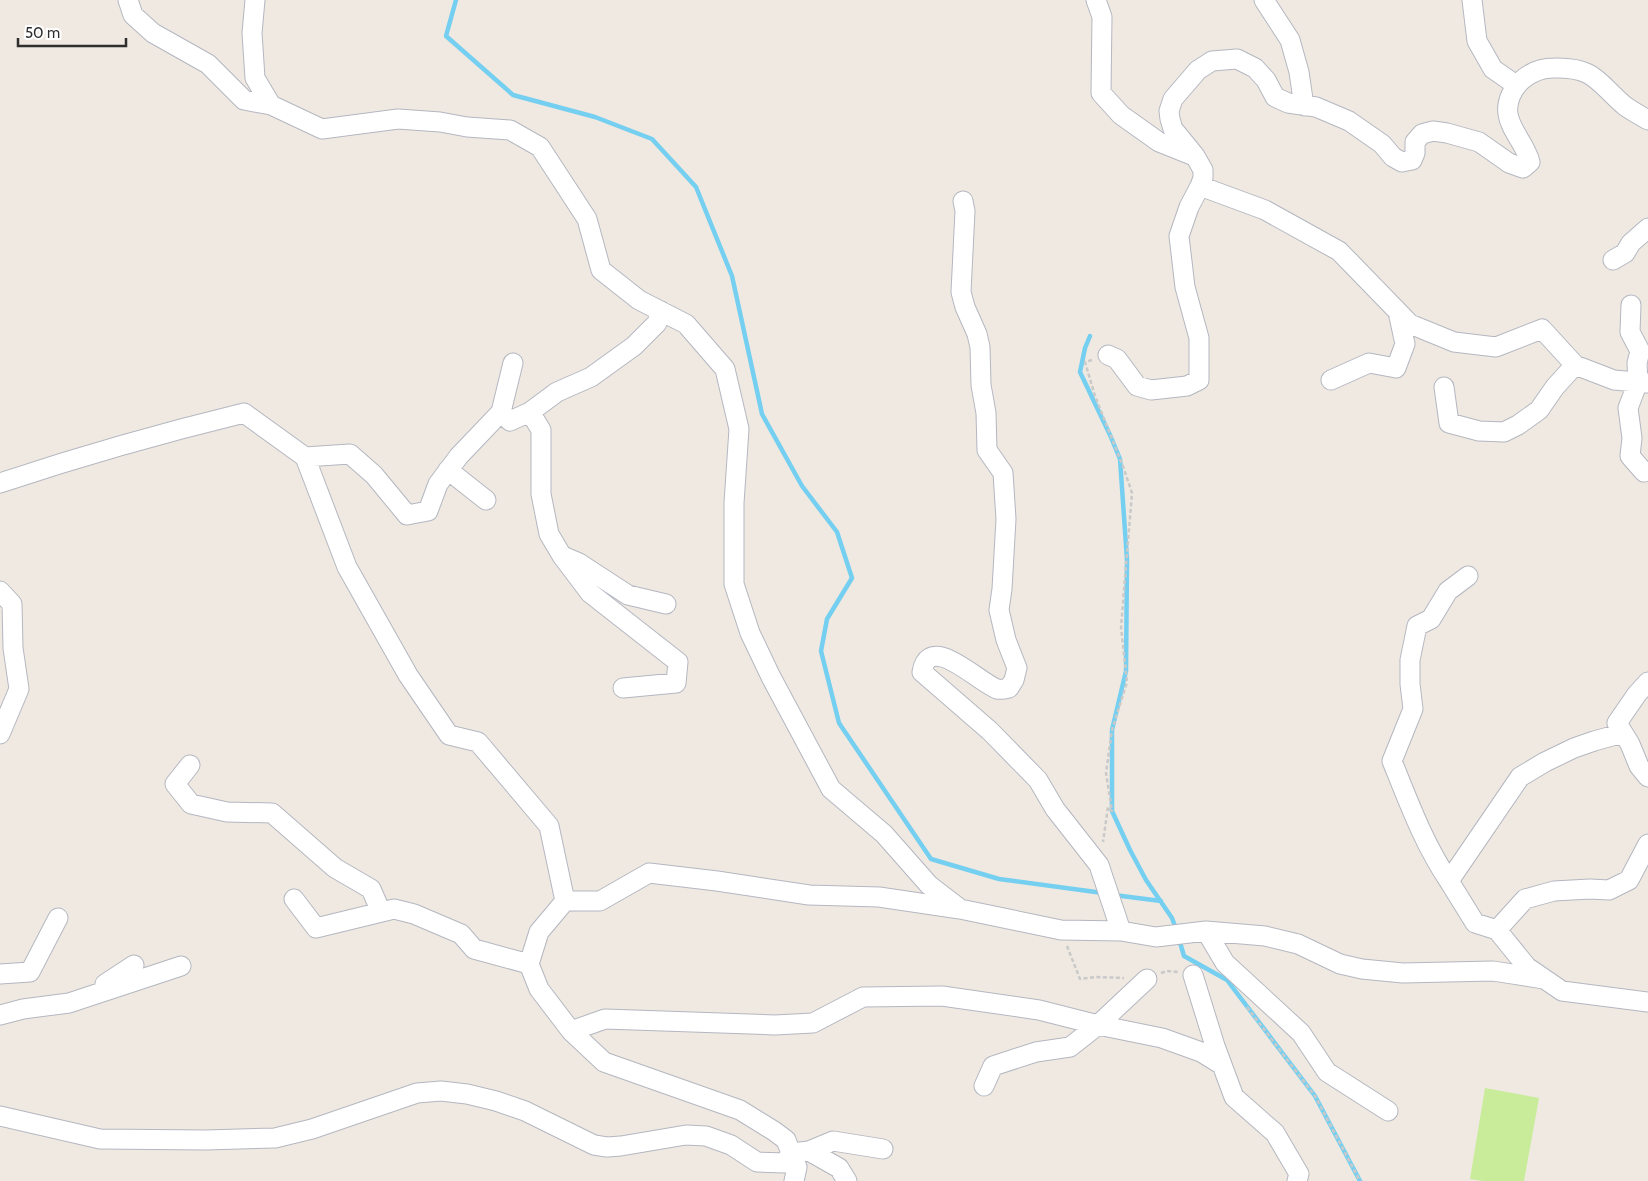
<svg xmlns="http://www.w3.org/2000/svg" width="1648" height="1181" font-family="Cabin,sans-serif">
<rect width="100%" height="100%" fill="#efe9e1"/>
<path fill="#c9ec9a" d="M 1485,1088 L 1539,1098 L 1524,1181 L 1483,1181 L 1470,1179 Z"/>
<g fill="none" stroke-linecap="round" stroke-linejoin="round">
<path stroke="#75cff0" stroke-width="4.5" d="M 456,0 L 446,36 L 513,95 L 595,117 L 652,139 L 696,187 L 732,276 L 762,414 L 802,486 L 837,532 L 852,578 L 827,619 L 821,651 L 839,723 L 931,859 L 999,879 L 1103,893
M 1090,336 L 1085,348 L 1080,372 L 1110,435 L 1120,459 L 1127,560 L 1126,671 L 1112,730 L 1112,811 L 1130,850 L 1146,880 L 1172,918 L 1176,929
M 1114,895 L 1161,901
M 1179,939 L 1184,956 L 1227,980 L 1315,1096 L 1360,1181"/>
<defs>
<path id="minor" d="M 128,0 L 133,15 L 153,33 L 208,64 L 244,100 L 271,105 L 322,129 L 398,119 L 440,122 L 467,127 L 510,130 L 540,147 L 587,219 L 601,270 L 639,300 L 686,324 L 725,369 L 739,429 L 734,503 L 734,584 L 750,633 L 771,677 L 831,789 L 884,834 L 929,885 L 959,908
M 255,0 L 252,33 L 255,78 L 271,105
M 1096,0 L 1102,17 L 1101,93 L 1121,115 L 1159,142 L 1194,156
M 1264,0 L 1290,40 L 1299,72 L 1304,106
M 1472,0 L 1477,41 L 1493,69 L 1516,85
M 1200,186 L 1265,210 L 1339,251 L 1410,324 L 1454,342 L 1496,347 L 1542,329 L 1575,365 L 1614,380 L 1648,383
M 963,201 L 965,211 L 961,292 L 965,307 L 977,334 L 980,347 L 981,385 L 986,413 L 987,450 L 1003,473 L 1006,519 L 1002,589 L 999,610 L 1006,640 L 1017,668 L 1014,680 L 1009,688 C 1005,689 1001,690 997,689 C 978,682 929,631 922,672 L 990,731 L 1038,780 L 1055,809 L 1099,865 L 1121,931
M 1613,260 L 1625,253 L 1631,243 L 1648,228
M 1631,305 L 1630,332 L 1640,351 L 1637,363 L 1638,382 L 1628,408 L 1632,438 L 1630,456 L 1644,472
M 1108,355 L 1117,359 L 1137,386 L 1151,390 L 1187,386 L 1199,380 L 1199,338 L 1185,287 L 1179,236 L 1189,207 L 1200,186 L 1203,178 L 1203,170 L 1195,156 L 1173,129 L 1170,119 L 1169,111 L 1173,99 L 1198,70 L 1212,61 L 1237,59 L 1255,68 L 1266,80 L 1275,97 L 1288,103 L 1316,107 L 1349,121 L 1382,144 L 1393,157 L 1402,162 L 1412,160 L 1415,153 L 1415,142 L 1422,134 L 1433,131 L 1447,133 L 1479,142 L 1509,163 L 1523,168 L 1530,162 C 1526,145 1510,130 1508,114 C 1506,101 1513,88 1522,80 C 1531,72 1542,68 1554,68 C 1595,67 1597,82 1625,106 C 1632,111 1641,116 1648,120
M 1331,380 L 1369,363 L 1396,368 L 1405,344 L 1398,312
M 1444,387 L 1449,423 L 1479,431 L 1504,432 L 1518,425 L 1539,410 L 1555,387 L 1575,365
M 501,412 L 510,421 L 530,412 L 557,392 L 591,377 L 634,346 L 657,323 L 661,311
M 530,412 L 541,430 L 541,494 L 549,534 L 562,556 L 590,593 L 678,662 L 676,683 L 623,688
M 305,457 L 350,454 L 374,475 L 407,515 L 428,511 L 438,484 L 459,456 L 501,412 L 513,363
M 448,470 L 486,500
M 0,483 C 81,456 162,433 244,413 L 305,457 L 347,567 L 408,675 L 449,735 L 478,742 L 549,826 L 565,901
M 565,557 L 579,563 L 628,595 L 666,604
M 1468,576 L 1448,591 L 1431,619 L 1417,626 L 1410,660 L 1410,684 L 1413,709 L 1392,761 C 1409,803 1424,844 1449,881 L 1520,777 L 1545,762 L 1574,748 L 1594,741 L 1623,733
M 0,591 L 12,604 L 13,648 L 19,689 L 0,734
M 1648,682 L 1637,694 L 1617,723 L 1630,744 L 1639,766 L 1648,777
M 190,765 L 175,784 L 191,804 L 227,812 L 272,813 L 335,868 L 371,889 L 381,912
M 1648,844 L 1629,880 L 1609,890 L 1590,889 L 1554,891 L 1525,899 L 1497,930 L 1527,967 L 1562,991 L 1648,1002
M 1449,881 L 1475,923 L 1497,930
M 294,899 L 316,928 L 394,909 L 414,914 L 461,934 L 474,949 L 529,964
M 1206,931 L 1225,963 L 1301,1033 L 1327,1072 L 1388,1111
M 0,974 L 30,972 L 58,918
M 1193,975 L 1215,1046 L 1234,1097 L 1275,1133 L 1299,1174 L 1297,1181
M 105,984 L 134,965
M 0,1015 L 23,1009 L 69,1003 L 181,966
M 571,1031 L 605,1019 L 775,1025 L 813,1023 L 863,997 L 942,996 L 1039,1010 L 1098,1025 L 1162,1038 L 1201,1052 L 1222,1065
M 984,1086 L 993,1066 L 1036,1052 L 1070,1047 L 1098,1025 L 1147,979
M 0,1116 L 100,1139 L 206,1140 L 275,1138 L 312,1129 L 417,1093 L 441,1091 L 467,1094 L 496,1101 L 525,1111 L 594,1145 L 607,1147 L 621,1146 L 686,1135 L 706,1136 L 731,1145 L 757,1162 L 785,1163 L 791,1153 L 786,1140 L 774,1131 L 740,1110 L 604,1062 L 571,1031 L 539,989 L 529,964 L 539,932 L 565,901 L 600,901 L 649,873 L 717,881 L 809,895 L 879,897 L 960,909 L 1061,930 L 1121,931 L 1156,937 L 1206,931 L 1265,936 L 1298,944 L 1340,964 L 1362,969 L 1403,973 L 1493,971 L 1544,979
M 809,1151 L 833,1141 L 883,1149
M 794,1181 L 797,1167 L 791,1153 L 809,1151 L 839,1168 L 847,1181"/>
</defs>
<use href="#minor" stroke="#b4b7c1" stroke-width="21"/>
<path stroke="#c9c9c9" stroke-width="2.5" stroke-dasharray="4 2.5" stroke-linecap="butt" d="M 1092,360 L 1085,362 L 1095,396 L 1124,469 L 1132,493 L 1121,627 L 1127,682 L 1112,730 L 1106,773 L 1112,811 L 1108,807 L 1103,842
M 1067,946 L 1080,979 L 1096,977 L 1124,978
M 1161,973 L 1167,971 L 1178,972
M 1247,1007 L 1315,1096 L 1360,1181"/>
<use href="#minor" stroke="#fff" stroke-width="19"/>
</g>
<path d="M18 38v8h108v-8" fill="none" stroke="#2e2e2e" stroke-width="2.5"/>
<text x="25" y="38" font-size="15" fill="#2e2e2e" stroke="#ffffff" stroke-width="4" paint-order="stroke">50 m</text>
</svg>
